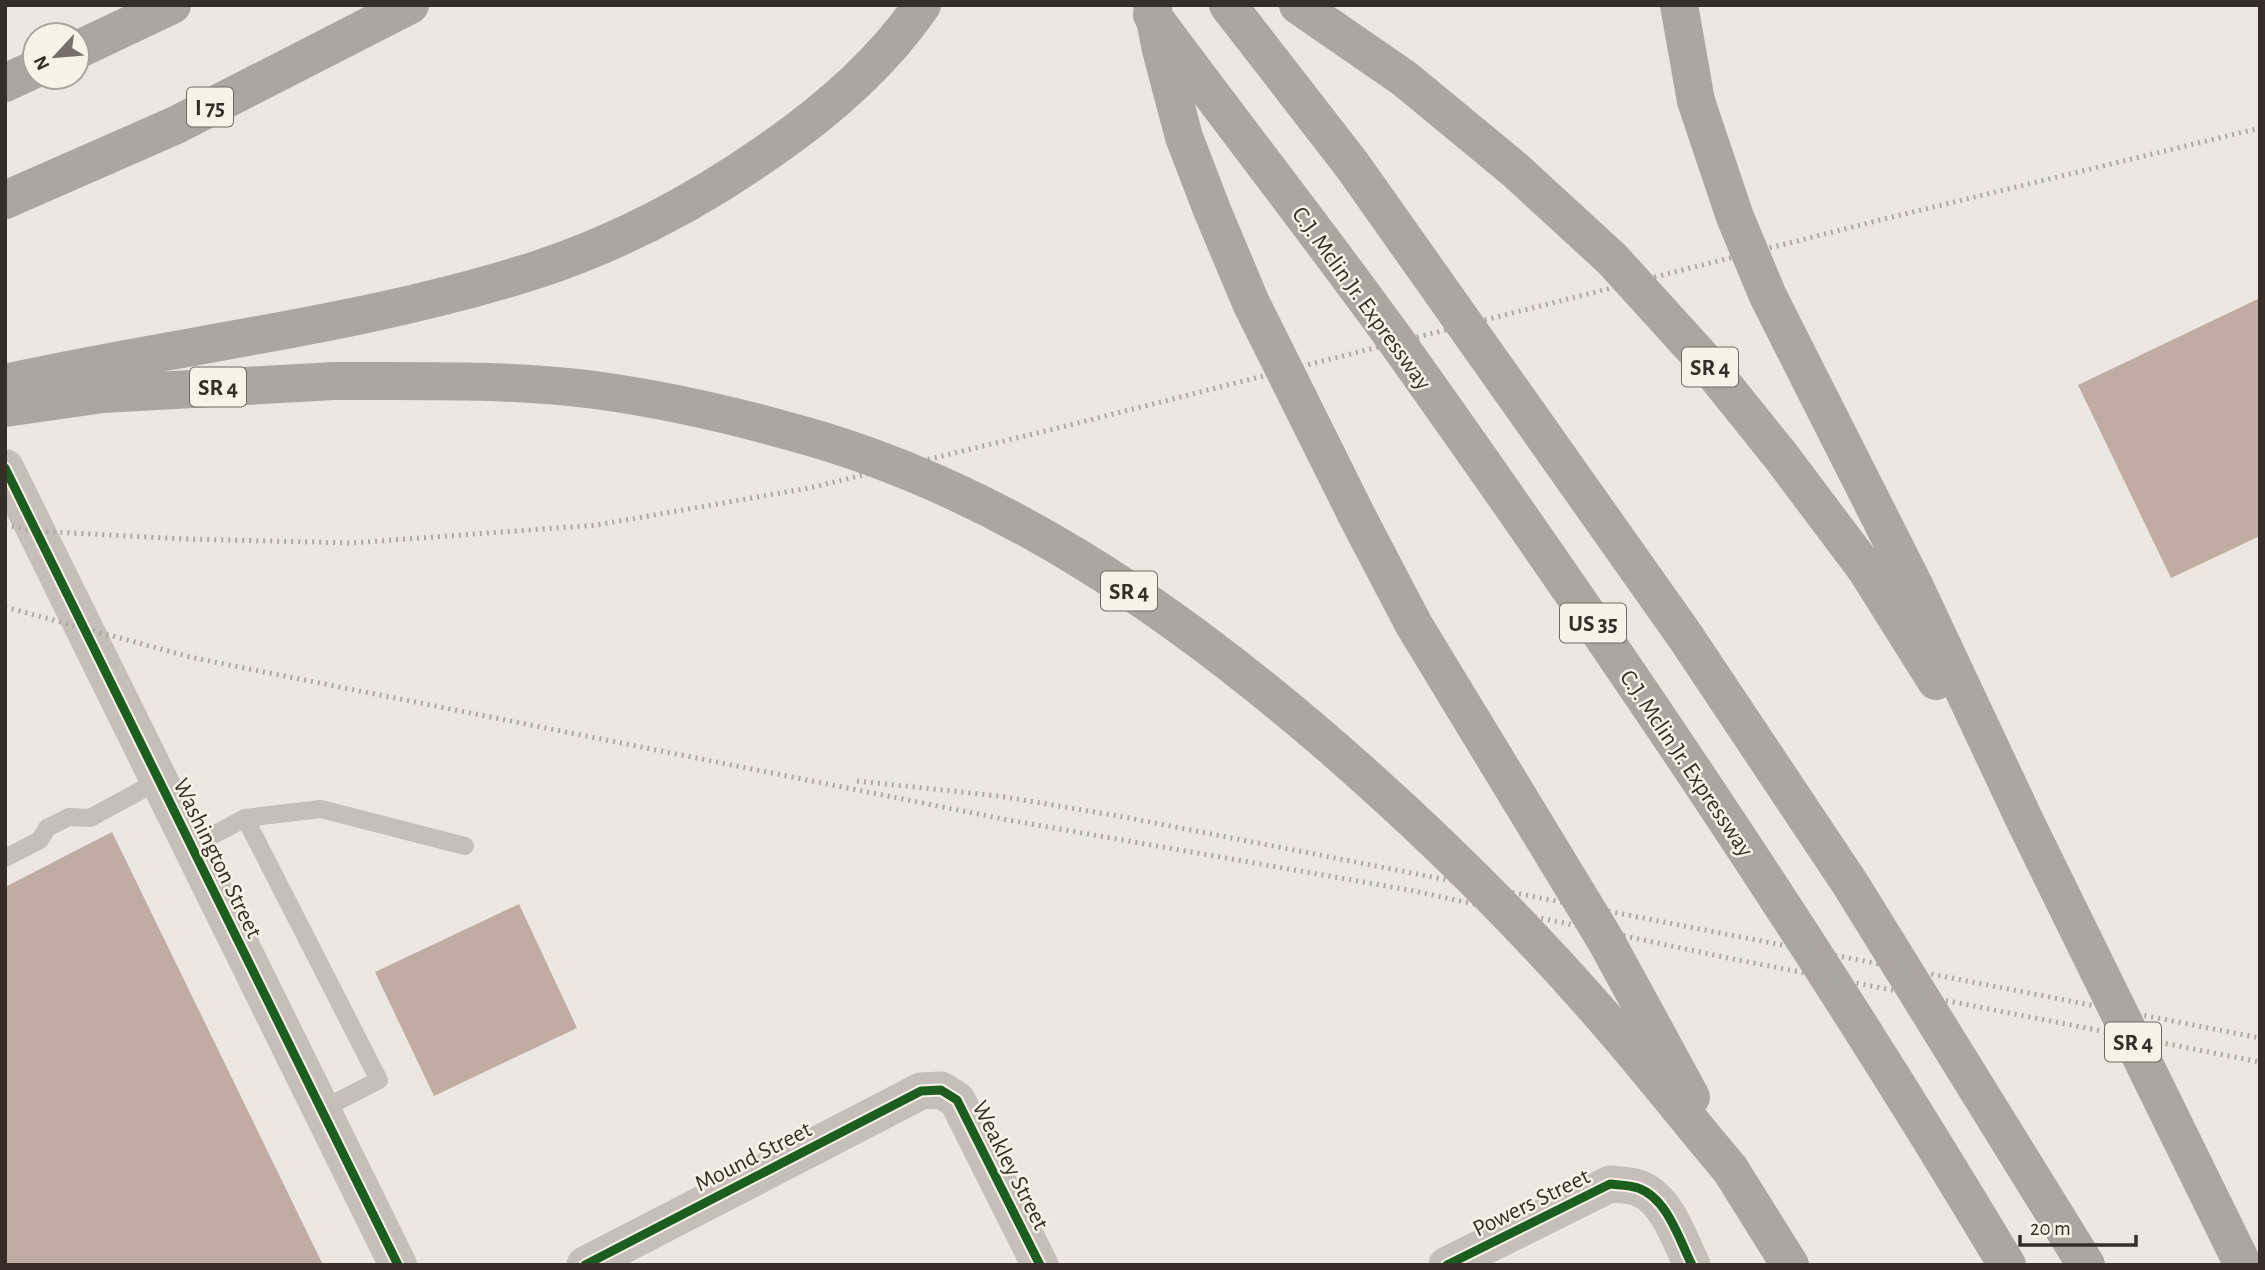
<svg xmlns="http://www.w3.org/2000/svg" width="2265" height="1270" font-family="'Alegreya Sans',sans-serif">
<rect width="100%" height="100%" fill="#ede7e1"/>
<path fill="#c0aca3" d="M 2260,298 L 2260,536 L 2171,578 L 2078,385 Z
M 112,832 L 323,1265 L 5,1265 L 5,887 Z
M 519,904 L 577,1028 L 434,1096 L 375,972 Z"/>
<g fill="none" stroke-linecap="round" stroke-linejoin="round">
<path stroke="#c6bfb9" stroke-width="18" d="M 245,818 L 379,1080 L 321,1110
M 191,847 L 245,818 L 321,809 L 465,846
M 5,858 L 40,840 L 47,828 L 69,817 L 90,818 L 158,781"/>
<path stroke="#c6bfb9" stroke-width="37" d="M 585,1265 L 921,1091 L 941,1090 L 957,1100 L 1040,1265
M 1447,1265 L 1610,1184 C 1619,1185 1630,1185 1638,1188 C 1667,1198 1679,1239 1692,1265"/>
<path stroke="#c6bfb9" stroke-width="38" d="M 5,468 L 398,1265"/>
<path stroke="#aca6a0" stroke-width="38" d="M 1228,5 L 1352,165 L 1685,636 L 1851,885 L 2086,1265
M 1679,5 L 1696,101
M 1152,15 C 1232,123 1315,229 1394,338 C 1609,640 1817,947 2007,1265
M 77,50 L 172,5
M 5,83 L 35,69
M 5,200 L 176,125 L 410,5
M 5,383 C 182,344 364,325 536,270 C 618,243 696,202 766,153 C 826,112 881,65 922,5
M 5,408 L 103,394 L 334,381
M 1730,1169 L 1790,1265"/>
<path stroke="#ada8a4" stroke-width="5" stroke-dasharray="2 5" stroke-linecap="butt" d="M 5,525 L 36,531 L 186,539 L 352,543 L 597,525 L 809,488 L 1058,428 L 1888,218 L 2260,128
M 5,607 L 194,658 L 1008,820 L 1409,890 L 1728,958 L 2260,1062
M 857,781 L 999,796 L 1124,817 L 2260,1038"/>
<path stroke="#aca6a0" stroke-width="38" d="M 1152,5 L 1161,50 L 1184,137 L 1212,210 L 1251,303 L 1359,520 L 1414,625 L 1606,941 L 1691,1097
M 1298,5 L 1405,79 L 1514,169 L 1612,259 L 1702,358 L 1780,455 L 1865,568 L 1936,681
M 1696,101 L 1735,217 L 1768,296 L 1914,585 L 2024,819 L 2243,1265
M 334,381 C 421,381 508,379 595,390 C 661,399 728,414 792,432 C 997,487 1174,610 1332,747 C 1432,834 1526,927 1612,1027 C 1652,1073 1690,1122 1730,1169"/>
<defs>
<path id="cycleway" d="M 5,468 L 398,1265
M 585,1265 L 921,1091 L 941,1090 L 957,1100 L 1040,1265
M 1447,1265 L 1610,1184 C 1619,1185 1630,1185 1638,1188 C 1667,1198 1679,1239 1692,1265"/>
</defs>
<use href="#cycleway" stroke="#f9f2e8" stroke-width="13"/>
<use href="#cycleway" stroke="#1b5e20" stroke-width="9"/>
</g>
<g text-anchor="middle" stroke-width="5" stroke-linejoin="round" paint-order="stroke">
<g fill="#f9f2e8" stroke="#716862" stroke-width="2">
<rect x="187" y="87.5" width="46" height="39" rx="5"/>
<rect x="1682" y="347.5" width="56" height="39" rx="5"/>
<rect x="190" y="367.5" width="56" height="39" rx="5"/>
<rect x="1101" y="571.5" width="56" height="39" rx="5"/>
<rect x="1560" y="603.5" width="66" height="39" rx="5"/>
<rect x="2105" y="1022.5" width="56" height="39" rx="5"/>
</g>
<g font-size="23" font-weight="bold" fill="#372d28">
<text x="210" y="115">I 75</text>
<text x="1710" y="375">SR 4</text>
<text x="218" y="395">SR 4</text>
<text x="1129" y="599">SR 4</text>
<text x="1593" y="631">US 35</text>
<text x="2133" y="1050">SR 4</text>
</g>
<g font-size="24" fill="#372d28" stroke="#f9f2e8">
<text transform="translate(1362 298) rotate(54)" y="8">C.J. Mclin Jr. Expressway</text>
<text transform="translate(1687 763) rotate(56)" y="8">C.J. Mclin Jr. Expressway</text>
<text transform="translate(218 858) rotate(64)" y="8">Washington Street</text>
<text transform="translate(753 1156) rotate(-27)" y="8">Mound Street</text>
<text transform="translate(1011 1165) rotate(63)" y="8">Weakley Street</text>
<text transform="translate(1531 1202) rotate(-26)" y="8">Powers Street</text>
</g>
</g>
<rect width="2265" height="1270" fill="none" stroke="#372d28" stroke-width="14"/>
<g transform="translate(56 56) rotate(244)"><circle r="33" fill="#f9f2e8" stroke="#aba39b" stroke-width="2"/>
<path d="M0-5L12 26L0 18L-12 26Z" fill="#776e69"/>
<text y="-10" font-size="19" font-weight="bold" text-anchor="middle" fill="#372d28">N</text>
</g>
<path d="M2020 1235v10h116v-10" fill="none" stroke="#372d28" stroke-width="3.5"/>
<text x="2030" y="1235" font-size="21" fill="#372d28" stroke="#f9f2e8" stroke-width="5" paint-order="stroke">20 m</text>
</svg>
